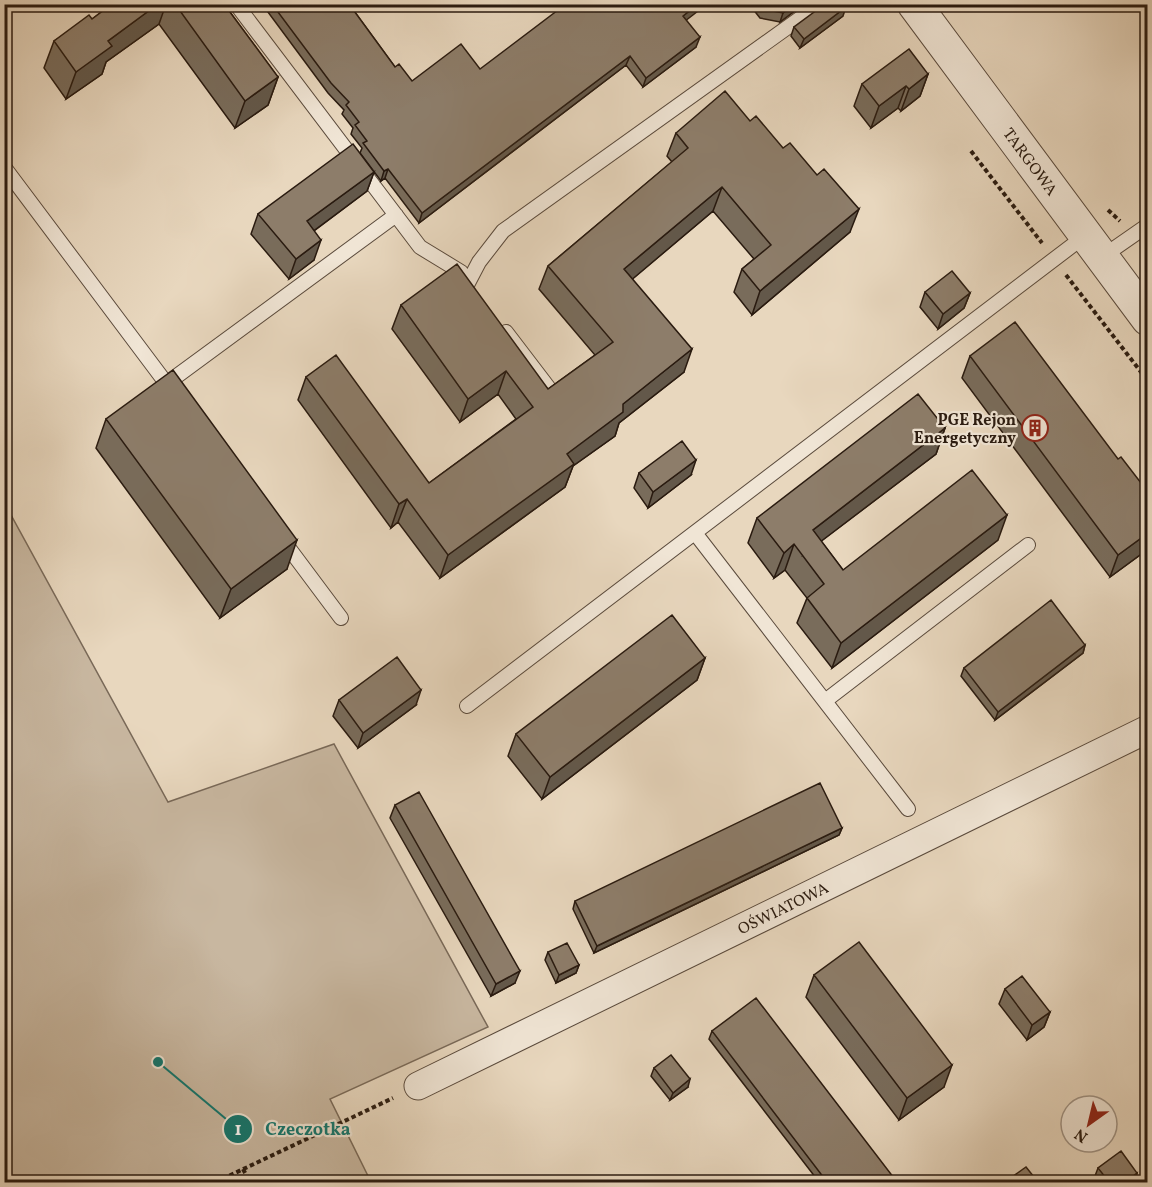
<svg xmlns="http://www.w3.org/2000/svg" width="1152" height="1187" font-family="Vollkorn,serif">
<rect width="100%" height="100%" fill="#e8d7be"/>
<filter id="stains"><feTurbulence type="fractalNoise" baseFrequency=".00333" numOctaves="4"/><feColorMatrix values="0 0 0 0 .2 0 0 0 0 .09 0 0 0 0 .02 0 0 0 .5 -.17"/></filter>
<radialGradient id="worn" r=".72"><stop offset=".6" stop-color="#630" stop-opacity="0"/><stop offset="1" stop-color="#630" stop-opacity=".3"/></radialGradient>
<path fill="#c8b7a0" stroke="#796958" stroke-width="1.5" d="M 5,504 L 168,802 L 334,744 L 488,1027 L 330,1099 L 371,1182 L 5,1182 Z"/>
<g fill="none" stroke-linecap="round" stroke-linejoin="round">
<defs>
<path id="service" d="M 236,4 L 420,247 L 461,272 L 465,279
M 4,167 L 172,391
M 1102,257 L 1148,225
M 468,283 L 479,262 L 503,231 L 820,4
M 506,332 L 548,387
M 166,384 L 396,215
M 695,533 L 908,809
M 282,539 L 341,618
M 825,701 L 1028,545
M 467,706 L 1086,235"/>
<g id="minor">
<path id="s1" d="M 418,1086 L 1148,729"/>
</g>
<g id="tertiary">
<path id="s2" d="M 914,4 L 1148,319"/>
</g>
</defs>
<use href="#service" stroke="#5a4a3c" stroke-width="16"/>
<use href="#minor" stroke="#5a4a3c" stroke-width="29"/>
<use href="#tertiary" stroke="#5a4a3c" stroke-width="35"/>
<path stroke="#2a1b10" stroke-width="4" stroke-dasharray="4.5 3" stroke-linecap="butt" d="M 971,151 L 1042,243
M 1108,210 L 1120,221
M 1066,275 L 1148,381
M 243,1169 L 250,1182
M 216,1182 L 393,1098"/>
<use href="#service" stroke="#f0e5d5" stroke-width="14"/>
<use href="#minor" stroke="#f0e5d5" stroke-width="27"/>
<use href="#tertiary" stroke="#f0e5d5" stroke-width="33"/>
</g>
<path fill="#796c5b" stroke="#2a1b10" stroke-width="1.5" d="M 112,4 L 224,4 L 278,77 L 268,105 L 235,128 L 159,24 L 106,62 L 102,74 L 66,99 L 44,68 L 54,41 L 92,19 Z
M 262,4 L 349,4 L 395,67 L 412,81 L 480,69 L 686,20 L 696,47 L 643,87 L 626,65 L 419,223 L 385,178 L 381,181 L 360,153 L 362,148 L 351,134 L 353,128 L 342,114 L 344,110 L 328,93 Z
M 749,4 L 804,4 L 780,22 L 760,18 Z
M 843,16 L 800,48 L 791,36 L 794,27 Z
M 928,74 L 920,96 L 901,111 L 898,108 L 871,128 L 854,106 L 862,84 Z
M 750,121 L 850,232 L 752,315 L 734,292 L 742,269 L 754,259 L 713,211 L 632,279 L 684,372 L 619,423 L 615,436 L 573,466 L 565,487 L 440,578 L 398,522 L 391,528 L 298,400 L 306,377 L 429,483 L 516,419 L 498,394 L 460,422 L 392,329 L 401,305 L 548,389 L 595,355 L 539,289 L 548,266 L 672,162 L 667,156 L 676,133 Z
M 374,172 L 367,191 L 314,231 L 314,260 L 289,279 L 251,234 L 258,214 Z
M 925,292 L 970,293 L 964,308 L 938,329 L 920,307 Z
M 970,356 L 1118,459 L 1148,492 L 1148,549 L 1110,577 L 962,378 Z
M 106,419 L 287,569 L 220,618 L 96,448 Z
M 945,428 L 936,454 L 821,541 L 843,570 L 998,540 L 832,668 L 797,623 L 807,598 L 785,570 L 774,578 L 748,543 L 757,518 Z
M 639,473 L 691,475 L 648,508 L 634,488 Z
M 1085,645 L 1083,653 L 995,720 L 961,676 L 964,668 Z
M 705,658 L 697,680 L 542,799 L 508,756 L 516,734 Z
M 339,700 L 416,705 L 358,748 L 333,716 Z
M 395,805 L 515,983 L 491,996 L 390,818 Z
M 842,828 L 839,835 L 594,953 L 573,909 L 575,901 Z
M 548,952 L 579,965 L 576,973 L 556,983 L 545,960 Z
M 814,975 L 944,1087 L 899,1120 L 806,997 Z
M 1005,989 L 1050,1012 L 1044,1027 L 1027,1040 L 999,1004 Z
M 712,1031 L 897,1182 L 819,1182 L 709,1039 Z
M 654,1068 L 688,1087 L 670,1100 L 651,1076 Z
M 1098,1168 L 1137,1173 L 1135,1181 L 1132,1182 L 1101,1182 L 1095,1176 Z"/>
<path fill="#63584a" stroke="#2a1b10" stroke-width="1.5" d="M 158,4 L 166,4 L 159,24 L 106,62 L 102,74 L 66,99 L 76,72 L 108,41 Z
M 698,4 L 707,4 L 680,25 L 683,16 Z
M 794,4 L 804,4 L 780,22 L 783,13 Z
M 846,7 L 843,16 L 800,48 L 804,39 Z
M 700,37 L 696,47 L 643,87 L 646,78 Z
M 630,56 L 626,65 L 419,223 L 422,213 Z
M 928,74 L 920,96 L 901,111 L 909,89 Z
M 278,77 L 268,105 L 235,128 L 245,101 Z
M 906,86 L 898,108 L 871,128 L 879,106 Z
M 388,169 L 385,178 L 381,181 L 384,171 Z
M 374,172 L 367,191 L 300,241 L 307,221 Z
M 722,187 L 713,211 L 616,293 L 624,269 Z
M 859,209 L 850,232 L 752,315 L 760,291 Z
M 321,240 L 314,260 L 289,279 L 296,259 Z
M 970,293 L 964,308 L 938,329 L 943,314 Z
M 692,349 L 684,372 L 619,423 L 615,436 L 573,466 L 565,487 L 440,578 L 448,555 L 567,454 L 623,404 Z
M 506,371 L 498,394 L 460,422 L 468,399 Z
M 945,428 L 936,454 L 803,555 L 813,530 Z
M 696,460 L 691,475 L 648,508 L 653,492 Z
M 407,499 L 398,522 L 391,528 L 399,504 Z
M 1007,515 L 998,540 L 832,668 L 841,643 Z
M 1148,533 L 1148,549 L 1110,577 L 1118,555 Z
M 297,540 L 287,569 L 220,618 L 231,589 Z
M 794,544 L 785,570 L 774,578 L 784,553 Z
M 1085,645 L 1083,653 L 995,720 L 998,712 Z
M 705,658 L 697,680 L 542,799 L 550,777 Z
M 421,690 L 416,705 L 358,748 L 363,733 Z
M 842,828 L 839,835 L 594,953 L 597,946 Z
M 579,965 L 576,973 L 556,983 L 559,975 Z
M 520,971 L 515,983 L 491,996 L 496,984 Z
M 1050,1012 L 1044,1027 L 1027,1040 L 1032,1025 Z
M 952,1065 L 944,1087 L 899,1120 L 907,1098 Z
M 690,1079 L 688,1087 L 670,1100 L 673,1093 Z
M 1137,1173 L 1135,1181 L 1132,1182 L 1125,1182 Z"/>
<path fill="#8d7d6a" stroke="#2a1b10" stroke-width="1.5" d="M 112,4 L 158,4 L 108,41 L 112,46 L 76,72 L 54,41 L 89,15 L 92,19 Z
M 175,4 L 224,4 L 278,77 L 245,101 Z
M 272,4 L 349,4 L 395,67 L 399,64 L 412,81 L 461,44 L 480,69 L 566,4 L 698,4 L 683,16 L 700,37 L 646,78 L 630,56 L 422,213 L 388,169 L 384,171 L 363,143 L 367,141 L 355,125 L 359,122 L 346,105 L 349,102 L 331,83 Z
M 760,4 L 794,4 L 783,13 L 763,9 Z
M 825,4 L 845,4 L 846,7 L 804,39 L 794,27 Z
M 909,49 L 928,74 L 909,89 L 906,86 L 879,106 L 862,84 Z
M 725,91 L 750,121 L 756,116 L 783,148 L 790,143 L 817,175 L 824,169 L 859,209 L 760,291 L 742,269 L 771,245 L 722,187 L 624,269 L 692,349 L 623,404 L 623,412 L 567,454 L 574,464 L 448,555 L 407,499 L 399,504 L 306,377 L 336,355 L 429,483 L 533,407 L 506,371 L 468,399 L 401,305 L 457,264 L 548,389 L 613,342 L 548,266 L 688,148 L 676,133 Z
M 353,144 L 374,172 L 307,221 L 321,240 L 296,259 L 258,214 Z
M 952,271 L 970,293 L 943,314 L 925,292 Z
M 1015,322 L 1118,459 L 1121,457 L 1148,492 L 1148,533 L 1118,555 L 970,356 Z
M 173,370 L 297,540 L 231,589 L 106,419 Z
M 918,394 L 945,428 L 813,530 L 843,570 L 972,470 L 1007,515 L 841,643 L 807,598 L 824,584 L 794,544 L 784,553 L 757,518 Z
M 682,441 L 696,460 L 653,492 L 639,473 Z
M 1051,600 L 1085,645 L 998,712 L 964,668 Z
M 672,615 L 705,658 L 550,777 L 516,734 Z
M 397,657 L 421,690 L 363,733 L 339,700 Z
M 820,783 L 842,828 L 597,946 L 575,901 Z
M 419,792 L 520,971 L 496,984 L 395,805 Z
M 859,942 L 952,1065 L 907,1098 L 814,975 Z
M 567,943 L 579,965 L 559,975 L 548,952 Z
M 1022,976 L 1050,1012 L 1032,1025 L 1005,989 Z
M 756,998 L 897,1182 L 827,1182 L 712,1031 Z
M 671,1055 L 690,1079 L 673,1093 L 654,1068 Z
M 1121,1151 L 1137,1173 L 1125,1182 L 1109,1182 L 1098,1168 Z
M 1026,1167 L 1038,1182 L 1005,1182 Z"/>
<defs>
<symbol id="building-ring" viewBox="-11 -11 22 22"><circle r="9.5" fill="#f0e5d5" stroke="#8f2418" stroke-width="1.5"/><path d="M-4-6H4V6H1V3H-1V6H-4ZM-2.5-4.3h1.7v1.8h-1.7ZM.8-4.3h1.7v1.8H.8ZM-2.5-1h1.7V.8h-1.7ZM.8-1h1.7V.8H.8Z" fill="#8f2418"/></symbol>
</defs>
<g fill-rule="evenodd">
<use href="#building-ring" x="1020" y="413" width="30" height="30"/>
</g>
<g text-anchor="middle" stroke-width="4.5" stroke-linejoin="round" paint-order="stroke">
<g font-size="16" fill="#2a1b10" stroke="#f0e5d5">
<text dy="6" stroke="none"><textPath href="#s2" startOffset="196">TARGOWA</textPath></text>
<text dy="6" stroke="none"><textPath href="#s1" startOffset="406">OŚWIATOWA</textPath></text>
</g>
<g font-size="16" font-weight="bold" fill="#2a1b10" stroke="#f0e5d5" text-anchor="end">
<text x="1016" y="425">PGE Rejon<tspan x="1016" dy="18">Energetyczny</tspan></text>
</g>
</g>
<path fill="none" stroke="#0f766e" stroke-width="2" d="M158 1062L238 1129"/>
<g fill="#0f766e" stroke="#f0e5d5" stroke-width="2">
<circle cx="158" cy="1062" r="6"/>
<circle cx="238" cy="1129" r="15"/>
</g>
<g font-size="18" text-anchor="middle" font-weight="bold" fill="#fff">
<text x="238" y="1135">1</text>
</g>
<g font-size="18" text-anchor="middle" font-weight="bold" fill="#0f766e" stroke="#f0e5d5" stroke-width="4.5" stroke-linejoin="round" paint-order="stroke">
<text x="308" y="1135">Czeczotka</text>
</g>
<rect width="1152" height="1187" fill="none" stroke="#e8d7be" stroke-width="24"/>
<rect x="6" y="6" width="1140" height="1175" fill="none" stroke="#2a1b10" stroke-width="3"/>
<rect x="12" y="12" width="1128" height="1163" fill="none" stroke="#2a1b10" stroke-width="1.5"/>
<g transform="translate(1089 1124) rotate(214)"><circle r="28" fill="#f0e5d5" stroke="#a19486" stroke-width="1.5"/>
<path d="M0-4.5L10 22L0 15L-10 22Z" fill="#8f2418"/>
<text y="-9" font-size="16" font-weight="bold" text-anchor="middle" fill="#2a1b10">N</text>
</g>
<rect width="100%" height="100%" filter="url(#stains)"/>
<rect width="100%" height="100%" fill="url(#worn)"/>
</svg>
